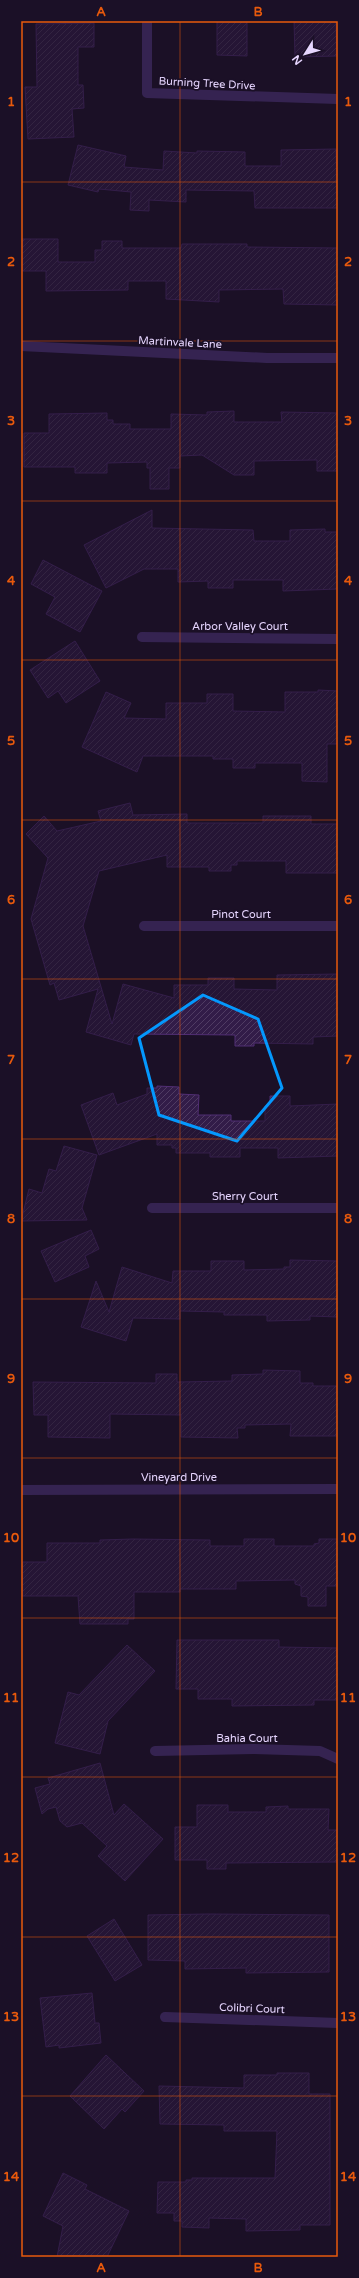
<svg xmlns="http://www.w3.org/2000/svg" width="359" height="2278" font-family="'Varela Round',sans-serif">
<defs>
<pattern id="building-hatch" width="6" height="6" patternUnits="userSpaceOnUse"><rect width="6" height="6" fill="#321c48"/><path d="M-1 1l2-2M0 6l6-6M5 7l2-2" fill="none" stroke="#503c63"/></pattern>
</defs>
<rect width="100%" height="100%" fill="#1b1027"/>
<path fill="url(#building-hatch)" stroke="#512e74" d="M 217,21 L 247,21 L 247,56 L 217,55 Z
M 294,21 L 336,21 L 337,56 L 295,57 Z
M 94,23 L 94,47 L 78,47 L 78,85 L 83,85 L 84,108 L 72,109 L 74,137 L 28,139 L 25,87 L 37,87 L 36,24 Z
M 78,145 L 126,156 L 124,167 L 163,170 L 164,151 L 197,153 L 197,151 L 245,152 L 245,166 L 281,166 L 281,150 L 336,149 L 338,208 L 255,208 L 254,191 L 186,190 L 186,202 L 149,200 L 149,211 L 130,210 L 131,192 L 99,189 L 98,192 L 68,185 Z
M 21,239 L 58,239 L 58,262 L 95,262 L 95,250 L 102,250 L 102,241 L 122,241 L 122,248 L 181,248 L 182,244 L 247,244 L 247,247 L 338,248 L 338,305 L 284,304 L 283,289 L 219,290 L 219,302 L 166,299 L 166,281 L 128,281 L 128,290 L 46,291 L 46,271 L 22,271 Z
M 234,411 L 234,422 L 282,422 L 281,412 L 338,413 L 338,471 L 317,471 L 317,460 L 254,461 L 254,475 L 234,475 L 202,455 L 180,456 L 180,468 L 169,468 L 169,489 L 150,489 L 150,468 L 147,468 L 147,462 L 107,463 L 107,473 L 75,473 L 75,467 L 24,467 L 24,433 L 49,433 L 49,414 L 107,413 L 107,420 L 113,420 L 113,424 L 130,424 L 130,429 L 171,429 L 171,414 L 207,415 L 207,412 Z
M 152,510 L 152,528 L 253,530 L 254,541 L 290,541 L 290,530 L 325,529 L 325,532 L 338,532 L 338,589 L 283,591 L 283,580 L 233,580 L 233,588 L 208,588 L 208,581 L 178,582 L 178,569 L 144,569 L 106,588 L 84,545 Z
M 43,560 L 102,591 L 80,632 L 46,614 L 55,597 L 31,584 Z
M 75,641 L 100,681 L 66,703 L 58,691 L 48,698 L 30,670 Z
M 318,690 L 338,691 L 338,744 L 327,744 L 327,782 L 302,781 L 302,763 L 255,763 L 255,768 L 233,768 L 233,759 L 213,759 L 213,756 L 143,756 L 137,772 L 82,747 L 106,692 L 131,703 L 124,718 L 166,719 L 166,703 L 207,703 L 207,694 L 233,694 L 233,711 L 285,712 L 285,692 L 318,692 Z
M 130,803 L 133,815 L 187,814 L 187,823 L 263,823 L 263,816 L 311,816 L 311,824 L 338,824 L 338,873 L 286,873 L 286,861 L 237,861 L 237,865 L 231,865 L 231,871 L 209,871 L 209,867 L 167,867 L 167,855 L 99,871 L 83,926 L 112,1024 L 123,984 L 174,998 L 174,985 L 208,985 L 208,978 L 234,978 L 234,989 L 277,990 L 277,975 L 338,974 L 338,1036 L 313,1037 L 313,1044 L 254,1043 L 254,1046 L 235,1046 L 235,1035 L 134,1034 L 131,1045 L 86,1032 L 98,989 L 59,1000 L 54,983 L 50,985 L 31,919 L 48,858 L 26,834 L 44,816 L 57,831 L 101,821 L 98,811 Z
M 157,1086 L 179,1087 L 179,1094 L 199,1095 L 198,1115 L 231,1115 L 231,1121 L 265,1121 L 265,1106 L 270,1106 L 270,1096 L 290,1096 L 290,1106 L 338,1104 L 338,1156 L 278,1158 L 278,1148 L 240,1148 L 240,1157 L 210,1157 L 210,1153 L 176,1153 L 176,1148 L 172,1148 L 172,1145 L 157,1145 L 157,1134 L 99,1155 L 81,1105 L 113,1093 L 117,1105 L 147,1094 L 147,1088 L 157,1088 Z
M 64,1146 L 97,1155 L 82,1208 L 87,1220 L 21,1221 L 29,1189 L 42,1193 L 49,1169 L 56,1171 Z
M 91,1230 L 99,1249 L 85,1256 L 89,1267 L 55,1282 L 41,1251 Z
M 290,1260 L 338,1261 L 338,1317 L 310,1316 L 310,1320 L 267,1321 L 267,1315 L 224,1315 L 224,1312 L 180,1311 L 180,1319 L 133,1318 L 126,1341 L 81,1327 L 96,1281 L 109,1312 L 122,1267 L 172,1283 L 173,1271 L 211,1271 L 211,1261 L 244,1261 L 244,1270 L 284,1269 L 284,1267 L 290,1267 Z
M 263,1370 L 300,1371 L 300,1383 L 313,1383 L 313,1386 L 338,1386 L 338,1436 L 290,1436 L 291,1424 L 245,1425 L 245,1428 L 237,1428 L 238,1438 L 181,1437 L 181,1415 L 110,1414 L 110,1438 L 48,1437 L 48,1415 L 34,1415 L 33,1382 L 156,1383 L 156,1374 L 177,1374 L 177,1382 L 232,1381 L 232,1375 L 263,1374 Z
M 133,1539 L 210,1540 L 210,1546 L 244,1546 L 244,1539 L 274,1539 L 274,1546 L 314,1546 L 314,1544 L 319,1543 L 319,1539 L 338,1539 L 338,1586 L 326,1586 L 326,1606 L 308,1606 L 308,1597 L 301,1596 L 301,1586 L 295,1584 L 295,1580 L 236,1581 L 236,1589 L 180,1589 L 180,1592 L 134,1592 L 134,1619 L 128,1619 L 128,1624 L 80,1624 L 78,1596 L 22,1596 L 22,1562 L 47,1562 L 47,1543 L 100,1543 L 100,1540 Z
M 177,1640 L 279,1640 L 279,1647 L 338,1648 L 338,1700 L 314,1700 L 314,1705 L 232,1706 L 232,1699 L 198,1699 L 198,1689 L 176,1689 Z
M 127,1645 L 155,1671 L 108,1721 L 100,1754 L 55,1743 L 68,1692 L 79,1695 Z
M 100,1763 L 114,1815 L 124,1804 L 163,1839 L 125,1881 L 98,1856 L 107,1846 L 82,1823 L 67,1827 L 60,1821 L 56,1807 L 48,1809 L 42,1814 L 35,1788 L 50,1784 L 48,1778 Z
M 197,1805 L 228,1805 L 228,1812 L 266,1812 L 266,1807 L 288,1806 L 288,1809 L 329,1809 L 328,1830 L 338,1830 L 338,1862 L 226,1863 L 226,1869 L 207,1869 L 207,1860 L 175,1860 L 175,1827 L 197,1827 Z
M 208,1914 L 329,1915 L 329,1972 L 246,1973 L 246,1968 L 185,1969 L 185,1961 L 148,1960 L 148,1915 Z
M 114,1919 L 142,1965 L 115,1981 L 87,1936 Z
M 92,1993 L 95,2023 L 99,2023 L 101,2043 L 59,2048 L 59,2045 L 46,2047 L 40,1998 Z
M 106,2055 L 144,2091 L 125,2112 L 122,2109 L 104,2129 L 70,2096 Z
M 277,2073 L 309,2073 L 309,2094 L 330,2094 L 330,2225 L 300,2225 L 300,2230 L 246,2231 L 246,2219 L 209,2218 L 209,2228 L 182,2227 L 182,2221 L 174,2221 L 174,2213 L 157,2213 L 158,2182 L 186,2182 L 186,2180 L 192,2180 L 192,2178 L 275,2178 L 277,2131 L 224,2131 L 224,2125 L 160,2124 L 159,2086 L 244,2088 L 244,2075 L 277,2075 Z
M 63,2173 L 87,2185 L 85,2189 L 129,2211 L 107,2257 L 57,2257 L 63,2226 L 43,2216 Z"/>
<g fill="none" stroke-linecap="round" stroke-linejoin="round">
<path stroke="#553b86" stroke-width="10" d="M 147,21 L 147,93 L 338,99
M 21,346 L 267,358 L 338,358
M 142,637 L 338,639
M 144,926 L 338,926
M 152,1208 L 338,1208
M 21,1490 L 338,1489
M 155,1751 L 253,1749 L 320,1751 L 338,1759
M 165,2017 L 338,2023"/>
</g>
<path d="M0 0H359V2278H0ZM 203,995 L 258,1019 L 282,1088 L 237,1141 L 159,1115 L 139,1038 Z" fill="#1b1027" fill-opacity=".55" fill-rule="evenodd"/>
<path fill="none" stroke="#0498fd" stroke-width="3" stroke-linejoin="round" d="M 203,995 L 258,1019 L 282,1088 L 237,1141 L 159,1115 L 139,1038 Z"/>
<path fill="none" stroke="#e8590c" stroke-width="1" stroke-opacity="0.55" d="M 180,21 L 180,2257M 21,182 L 338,182M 21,341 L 338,341M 21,501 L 338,501M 21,660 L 338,660M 21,820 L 338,820M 21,979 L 338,979M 21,1139 L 338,1139M 21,1299 L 338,1299M 21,1458 L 338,1458M 21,1618 L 338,1618M 21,1777 L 338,1777M 21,1937 L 338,1937M 21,2096 L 338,2096"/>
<g text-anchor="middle" stroke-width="3.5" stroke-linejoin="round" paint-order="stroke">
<g font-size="11" fill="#e7d6ff" stroke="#1b1027">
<text transform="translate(207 83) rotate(3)" y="4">Burning Tree Drive</text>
<text transform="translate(180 342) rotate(3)" y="4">Martinvale Lane</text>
<text x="240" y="630">Arbor Valley Court</text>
<text x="241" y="918">Pinot Court</text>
<text x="245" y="1200">Sherry Court</text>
<text x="179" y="1481">Vineyard Drive</text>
<text x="247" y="1742">Bahia Court</text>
<text transform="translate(252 2008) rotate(2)" y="4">Colibri Court</text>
</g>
</g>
<rect width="359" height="2278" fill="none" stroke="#1b1027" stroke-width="44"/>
<g transform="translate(305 54) rotate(233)" stroke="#1b1027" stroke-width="3" paint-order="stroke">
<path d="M0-3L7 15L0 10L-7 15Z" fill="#e7d6ff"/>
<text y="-6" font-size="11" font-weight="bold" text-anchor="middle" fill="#e7d6ff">N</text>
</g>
<rect x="22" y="22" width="315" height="2234" fill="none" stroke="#e8590c" stroke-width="1.5"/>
<g font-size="13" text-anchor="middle" font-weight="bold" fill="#e8590c">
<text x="101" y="16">A</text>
<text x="258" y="16">B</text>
<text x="11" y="106">1</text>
<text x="348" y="106">1</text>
<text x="11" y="266">2</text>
<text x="348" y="266">2</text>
<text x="11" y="425">3</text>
<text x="348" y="425">3</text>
<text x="11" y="585">4</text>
<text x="348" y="585">4</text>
<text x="11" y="745">5</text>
<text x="348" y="745">5</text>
<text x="11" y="904">6</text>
<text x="348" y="904">6</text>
<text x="11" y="1064">7</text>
<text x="348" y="1064">7</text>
<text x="11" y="1223">8</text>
<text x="348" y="1223">8</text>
<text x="11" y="1383">9</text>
<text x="348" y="1383">9</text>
<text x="11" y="1542">10</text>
<text x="348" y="1542">10</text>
<text x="11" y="1702">11</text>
<text x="348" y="1702">11</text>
<text x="11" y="1862">12</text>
<text x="348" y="1862">12</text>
<text x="11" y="2021">13</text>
<text x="348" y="2021">13</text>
<text x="11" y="2181">14</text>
<text x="348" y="2181">14</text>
<text x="101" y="2272">A</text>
<text x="258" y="2272">B</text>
</g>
</svg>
